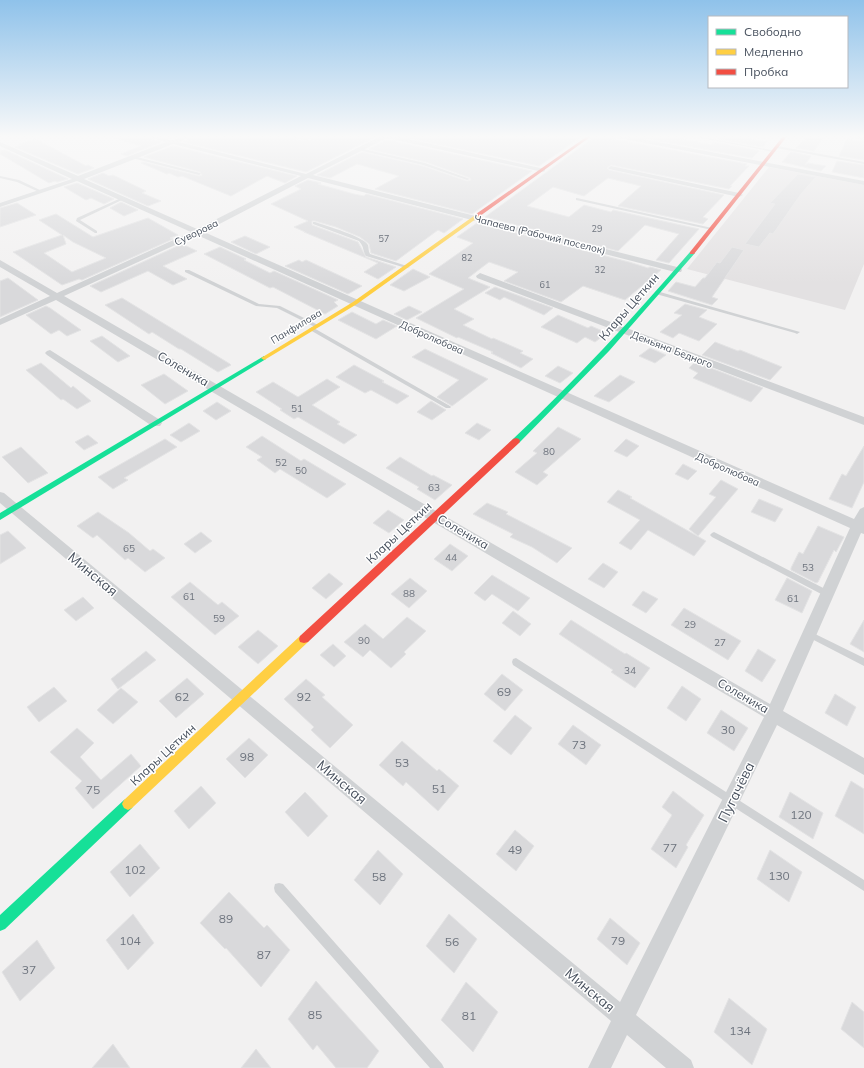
<svg xmlns="http://www.w3.org/2000/svg" width="864" height="1068" font-family="Mulish,sans-serif">
<rect width="100%" height="100%" fill="#f2f1f1"/>
<path fill="#e3e1e2" d="M 769,167 L 864,185 L 864,264 L 845,310 L 687,269 Z"/>
<path fill="#d9d9db" stroke="#e3e3e4" fill-rule="evenodd" d="M 114,135 L 141,135 L 142,136 L 161,142 L 127,156 L 121,154 L 141,146 L 114,138 Z
M 154,135 L 186,135 L 171,138 Z
M 194,135 L 282,135 L 283,136 L 308,142 L 311,139 L 293,135 L 379,135 L 306,172 L 183,142 Z
M 395,135 L 584,135 L 539,166 Z
M 641,135 L 661,135 L 712,145 L 714,142 L 759,151 L 752,158 L 638,137 Z
M 723,135 L 729,135 L 767,142 L 763,147 L 718,139 Z
M 809,135 L 825,135 L 814,151 L 796,148 Z
M 596,136 L 747,164 L 745,166 L 749,166 L 730,186 L 732,186 L 729,189 L 611,165 L 607,168 L 609,170 L 724,195 L 703,217 L 708,219 L 703,224 L 618,206 L 641,186 L 608,178 L 584,196 L 553,187 L 527,206 L 569,217 L 584,205 L 611,212 L 613,210 L 699,229 L 669,263 L 656,260 L 679,234 L 645,225 L 618,251 L 485,217 Z
M 36,139 L 86,166 L 88,165 L 94,168 L 78,174 L 15,147 L 22,145 L 19,144 Z
M 847,139 L 864,142 L 864,160 L 839,156 Z
M 387,140 L 532,171 L 472,214 L 375,189 L 399,176 L 357,164 L 330,178 L 317,175 L 362,152 L 423,166 L 467,181 L 471,180 L 470,178 L 426,162 L 369,149 Z
M 173,146 L 297,176 L 285,183 L 267,176 L 231,196 L 182,176 L 178,177 L 169,173 L 167,174 L 141,163 L 143,162 L 199,176 L 202,175 L 200,172 L 144,157 Z
M 5,150 L 68,179 L 57,182 L 55,181 L 49,183 L 0,154 L 0,151 Z
M 791,152 L 811,156 L 805,165 L 808,163 L 826,166 L 821,171 L 782,162 Z
M 837,161 L 864,165 L 864,178 L 832,172 Z
M 103,173 L 109,176 L 113,175 L 146,191 L 142,193 L 161,201 L 148,206 L 88,179 Z
M 798,174 L 816,177 L 801,194 L 773,234 L 770,233 L 759,247 L 745,244 L 775,204 L 770,203 Z
M 308,180 L 321,183 L 318,184 L 354,194 L 364,196 L 366,194 L 463,219 L 444,233 L 438,230 L 396,261 L 371,253 L 369,244 L 360,237 L 336,227 L 315,221 L 312,221 L 312,225 L 358,242 L 366,257 L 396,267 L 378,279 L 364,272 L 378,263 L 304,232 L 305,232 L 294,227 L 308,221 L 271,204 L 301,189 L 295,186 Z
M 77,183 L 114,199 L 104,204 L 91,198 L 86,200 L 64,187 Z
M 121,202 L 138,210 L 124,216 L 110,208 Z
M 17,203 L 36,215 L 0,227 L 0,208 Z
M 56,214 L 93,237 L 148,218 L 178,235 L 170,238 L 173,239 L 82,280 L 79,279 L 62,285 L 13,252 L 62,235 L 39,220 ZM 63,235 L 73,242 L 106,258 L 72,272 L 44,253 L 66,244 Z
M 477,223 L 629,262 L 648,268 L 650,267 L 661,270 L 625,300 L 583,286 L 561,302 L 504,281 L 518,272 L 489,262 L 468,278 L 490,287 L 454,309 L 474,319 L 463,325 L 492,339 L 493,338 L 523,351 L 520,353 L 533,359 L 521,368 L 491,353 L 493,352 L 458,337 L 457,338 L 416,318 L 464,289 L 429,274 L 473,243 L 457,237 Z
M 245,236 L 270,247 L 256,254 L 231,242 Z
M 182,244 L 197,251 L 163,266 L 187,279 L 173,285 L 148,271 L 101,292 L 90,286 Z
M 220,247 L 246,259 L 244,260 L 270,273 L 274,271 L 338,300 L 334,302 L 338,306 L 325,314 L 273,287 L 270,288 L 204,254 Z
M 732,247 L 744,250 L 712,297 L 718,299 L 712,305 L 668,291 L 676,282 L 695,287 L 703,278 L 705,278 L 717,262 L 720,263 Z
M 299,260 L 302,262 L 306,260 L 362,286 L 348,294 L 285,266 Z
M 413,269 L 430,277 L 404,291 L 390,285 Z
M 8,278 L 38,300 L 0,317 L 0,281 Z
M 495,287 L 553,308 L 544,315 L 504,297 L 500,300 L 485,293 Z
M 122,298 L 230,364 L 231,365 L 218,372 L 181,349 L 179,349 L 152,332 L 149,334 L 105,305 Z
M 685,304 L 707,310 L 699,317 L 717,324 L 699,341 L 679,333 L 673,338 L 660,332 L 682,315 L 674,313 Z
M 46,306 L 50,308 L 81,330 L 67,336 L 59,330 L 51,334 L 26,315 Z
M 409,306 L 422,312 L 407,320 L 394,314 Z
M 352,312 L 376,324 L 383,320 L 397,326 L 376,339 L 338,320 Z
M 558,315 L 588,328 L 591,326 L 607,333 L 595,342 L 585,337 L 577,343 L 541,327 Z
M 102,336 L 130,356 L 118,362 L 90,341 Z
M 715,342 L 738,351 L 740,350 L 782,367 L 770,380 L 702,355 Z
M 650,348 L 666,355 L 655,363 L 639,356 Z
M 425,349 L 488,379 L 452,406 L 437,397 L 459,380 L 412,357 Z
M 695,362 L 763,388 L 751,402 L 693,378 L 698,373 L 689,368 Z
M 41,363 L 71,388 L 73,386 L 91,401 L 77,409 L 63,399 L 61,400 L 26,370 Z
M 354,365 L 384,381 L 382,382 L 409,396 L 397,404 L 371,390 L 365,393 L 336,377 Z
M 558,366 L 573,373 L 560,383 L 545,376 Z
M 164,374 L 188,391 L 165,404 L 141,385 Z
M 620,375 L 635,382 L 609,402 L 594,396 Z
M 327,379 L 340,387 L 312,405 L 340,422 L 337,424 L 357,435 L 344,444 L 298,417 L 294,419 L 280,410 L 282,409 L 256,392 L 273,382 L 298,397 Z
M 431,401 L 446,410 L 432,420 L 417,412 Z
M 217,402 L 231,411 L 216,420 L 203,411 Z
M 189,423 L 200,431 L 181,442 L 170,435 Z
M 477,423 L 491,430 L 479,440 L 465,433 Z
M 558,427 L 581,439 L 543,472 L 548,475 L 537,485 L 515,472 L 537,453 L 533,451 Z
M 88,435 L 98,443 L 84,450 L 75,442 Z
M 262,436 L 301,461 L 304,459 L 346,484 L 327,498 L 280,469 L 275,473 L 257,460 L 262,457 L 246,447 Z
M 165,439 L 177,447 L 124,478 L 128,480 L 113,489 L 98,477 Z
M 626,439 L 639,446 L 627,457 L 614,451 Z
M 864,446 L 864,482 L 852,508 L 829,499 L 842,474 L 846,476 Z
M 21,447 L 48,473 L 28,483 L 2,457 Z
M 400,457 L 432,476 L 433,475 L 452,485 L 435,500 L 417,489 L 419,487 L 386,468 Z
M 683,464 L 697,471 L 688,480 L 675,474 Z
M 721,480 L 738,489 L 698,536 L 689,529 L 716,497 L 709,494 Z
M 618,490 L 632,497 L 630,498 L 706,541 L 694,556 L 648,530 L 631,550 L 619,543 L 640,520 L 607,502 Z
M 759,499 L 783,509 L 775,522 L 751,512 Z
M 487,503 L 508,512 L 506,514 L 572,548 L 557,563 L 532,547 L 510,537 L 513,534 L 473,514 Z
M 388,510 L 404,520 L 389,533 L 373,523 Z
M 98,512 L 129,533 L 150,551 L 153,549 L 165,558 L 145,572 L 128,558 L 125,560 L 97,535 L 93,538 L 77,526 Z
M 818,526 L 844,537 L 836,552 L 834,550 L 818,582 L 816,583 L 791,570 L 791,568 L 799,552 L 803,554 Z
M 8,531 L 26,548 L 0,564 L 0,535 Z
M 201,532 L 212,541 L 195,553 L 184,544 Z
M 450,544 L 468,556 L 452,571 L 434,559 Z
M 603,563 L 618,572 L 604,588 L 588,579 Z
M 329,573 L 343,584 L 326,599 L 312,588 Z
M 492,575 L 530,598 L 518,611 L 492,594 L 485,601 L 474,593 Z
M 410,578 L 427,591 L 409,608 L 391,594 Z
M 787,578 L 812,591 L 802,613 L 775,600 Z
M 190,582 L 218,605 L 222,602 L 239,616 L 215,635 L 171,597 Z
M 643,591 L 658,599 L 646,613 L 632,605 Z
M 83,597 L 94,608 L 76,621 L 64,610 Z
M 684,608 L 741,641 L 728,660 L 671,625 Z
M 513,611 L 531,624 L 520,636 L 502,623 Z
M 407,617 L 426,631 L 404,652 L 406,654 L 391,668 L 370,650 L 363,657 L 344,642 L 365,624 L 383,639 Z
M 571,620 L 625,654 L 626,653 L 650,668 L 635,688 L 611,672 L 613,670 L 559,634 Z
M 864,620 L 864,652 L 850,644 Z
M 258,630 L 278,646 L 258,664 L 238,647 Z
M 333,644 L 346,656 L 334,667 L 320,655 Z
M 758,649 L 776,660 L 762,682 L 745,671 Z
M 146,651 L 156,660 L 118,689 L 111,679 Z
M 502,674 L 523,690 L 505,711 L 484,694 Z
M 187,678 L 204,694 L 176,718 L 159,701 Z
M 306,679 L 325,695 L 322,697 L 353,725 L 330,748 L 311,730 L 314,727 L 284,699 Z
M 682,686 L 701,699 L 686,721 L 667,708 Z
M 54,687 L 67,701 L 39,722 L 27,707 Z
M 121,688 L 138,702 L 113,724 L 97,710 Z
M 835,694 L 856,707 L 847,726 L 825,713 Z
M 721,710 L 748,728 L 734,751 L 707,733 Z
M 515,715 L 532,728 L 511,755 L 493,741 Z
M 573,725 L 601,745 L 586,765 L 558,744 Z
M 77,728 L 94,743 L 80,757 L 101,780 L 131,754 L 141,766 L 93,809 L 75,788 L 82,781 L 50,752 Z
M 249,738 L 268,755 L 245,778 L 226,759 Z
M 402,741 L 437,771 L 439,769 L 459,786 L 438,811 L 406,782 L 403,786 L 379,765 Z
M 851,781 L 864,789 L 864,834 L 835,816 Z
M 201,786 L 216,803 L 189,829 L 174,811 Z
M 673,791 L 704,815 L 686,845 L 688,847 L 676,868 L 651,849 L 672,815 L 662,807 Z
M 305,792 L 328,816 L 308,837 L 285,812 Z
M 790,792 L 823,813 L 813,839 L 779,817 Z
M 515,830 L 534,846 L 516,871 L 496,854 Z
M 140,844 L 160,868 L 130,897 L 110,872 Z
M 378,850 L 403,874 L 380,905 L 354,880 Z
M 770,850 L 802,872 L 789,902 L 757,879 Z
M 229,892 L 264,928 L 267,925 L 290,950 L 261,987 L 226,948 L 225,949 L 200,923 Z
M 133,914 L 154,943 L 128,970 L 106,940 Z
M 449,914 L 477,939 L 454,973 L 426,946 Z
M 610,918 L 640,943 L 627,965 L 597,939 Z
M 37,940 L 55,968 L 20,1001 L 2,972 Z
M 316,981 L 379,1051 L 367,1068 L 336,1068 L 317,1045 L 313,1050 L 288,1019 Z
M 466,982 L 498,1012 L 473,1052 L 441,1020 Z
M 729,998 L 767,1029 L 752,1065 L 714,1032 Z
M 852,1002 L 864,1012 L 864,1048 L 841,1029 Z
M 113,1044 L 130,1068 L 92,1068 Z
M 256,1049 L 271,1068 L 241,1068 Z"/>
<g fill="none" stroke-linecap="round" stroke-linejoin="round">
<path fill="#d0d2d4" fill-rule="evenodd" d="M 283,135 L 288,135 L 310,140 L 308,141 Z
M 686,135 L 691,135 L 776,151 L 774,152 Z
M 777,146 L 864,162 L 864,164 L 776,148 Z
M 359,148 L 425,163 L 470,179 L 467,180 L 423,165 L 358,150 Z
M 133,156 L 200,173 L 201,174 L 199,175 L 132,158 Z
M 0,176 L 19,180 L 42,191 L 39,192 L 17,182 L 0,178 Z
M 121,198 L 124,199 L 80,220 L 97,231 L 97,233 L 95,233 L 76,221 L 77,218 Z
M 577,198 L 712,228 L 714,229 L 712,230 L 576,200 L 576,198 Z
M 313,222 L 315,222 C 326,226 363,236 368,245 C 369,248 368,251 370,254 L 410,267 L 406,268 L 366,256 C 362,250 365,248 359,241 L 313,224 Z
M 185,270 L 189,270 L 259,304 L 280,306 L 320,326 L 315,327 L 277,308 L 256,306 L 185,272 Z
M 656,292 L 660,292 L 800,332 L 797,334 L 795,333 L 656,294 Z
M 312,327 L 450,406 L 451,407 L 450,408 L 446,408 L 310,330 L 309,329 Z
M 714,532 L 831,592 L 832,594 L 831,596 L 828,597 L 825,596 L 712,537 L 710,535 L 712,533 Z
M 809,631 L 864,658 L 864,666 L 806,636 L 805,634 L 806,632 Z
M 516,658 L 864,880 L 864,891 L 513,665 L 512,662 L 513,659 Z
M 279,883 L 283,884 L 442,1064 L 444,1068 L 430,1068 L 275,892 L 274,888 L 275,884 Z"/>
<path fill="#d0d2d4" fill-rule="evenodd" d="M 142,135 C 152,134 161,139 171,140 C 178,140 185,135 193,135 L 192,136 L 179,142 L 306,174 L 381,136 L 380,135 L 390,135 L 545,169 L 545,171 L 543,172 L 387,138 L 313,175 L 681,268 L 682,270 L 681,272 L 675,272 L 308,178 L 204,232 L 854,519 L 860,509 L 864,507 L 864,534 L 861,533 L 783,711 L 864,758 L 864,775 L 777,725 L 636,1015 L 691,1060 L 694,1068 L 666,1068 L 627,1035 L 611,1068 L 588,1068 L 611,1021 L 0,503 L 0,492 L 4,493 L 620,1002 L 764,717 L 56,300 L 0,325 L 0,319 L 50,296 L 0,267 L 0,260 L 57,293 L 191,232 L 77,181 L 0,207 L 0,203 L 72,179 L 0,146 L 0,142 L 78,176 L 166,142 ZM 173,144 L 301,176 L 197,229 L 84,179 ZM 197,235 L 850,528 L 770,704 L 64,296 Z
M 611,135 L 621,135 L 864,181 L 864,185 L 614,137 Z
M 843,135 L 864,136 L 864,140 Z
M 611,166 L 739,193 L 743,195 L 739,197 L 609,169 L 608,168 Z
M 480,273 L 864,417 L 864,425 L 477,278 L 476,276 Z
M 50,350 L 160,420 L 162,423 L 160,426 L 152,426 L 47,355 L 45,353 L 47,351 Z"/>
<path fill="#16e098" fill-rule="evenodd" d="M 690,252 L 695,253 L 609,351 L 519,443 L 513,443 L 512,441 L 513,439 C 576,380 634,317 690,252 Z
M 264,356 L 266,357 L 266,359 L 0,520 L 0,513 Z
M 128,798 L 132,800 L 134,804 L 132,808 L 5,929 L 0,931 L 0,915 L 124,800 Z"/>
<path fill="#ffcf43" fill-rule="evenodd" d="M 478,213 L 480,214 L 480,216 L 357,304 L 266,359 L 264,360 L 261,358 L 353,302 Z
M 304,635 L 308,636 L 309,639 L 308,642 L 132,808 L 128,810 L 124,808 L 122,804 L 124,800 L 300,636 Z"/>
<path fill="#f24e42" fill-rule="evenodd" d="M 589,135 L 593,135 L 480,216 L 476,216 L 476,214 Z
M 784,135 L 788,135 L 694,254 L 690,254 L 690,252 Z
M 516,438 L 519,439 L 520,441 L 519,443 L 308,642 L 304,643 L 300,642 L 299,639 L 300,636 L 513,439 Z"/>
</g>
<linearGradient id="sky" x2="0" y2="1"><stop stop-color="#8fc2ea"/><stop offset="0.48" stop-color="#f9f9f9"/><stop offset="1" stop-color="#f9f9f9" stop-opacity="0"/></linearGradient>
<rect width="864" height="284" fill="url(#sky)"/>
<g text-anchor="middle" stroke-width="3" stroke-linejoin="round" paint-order="stroke">
<g font-size="9" fill="#6e747e">
<text x="597" y="232">29</text>
<text x="384" y="242">57</text>
<text x="467" y="261">82</text>
<text x="600" y="273">32</text>
<text x="545" y="288">61</text>
</g>
<g font-size="10" fill="#48515e" stroke="#fff">
<text transform="translate(196 232) rotate(-26)" y="4">Суворова</text>
<text transform="translate(540 234) rotate(14)" y="4">Чапаева (Рабочий поселок)</text>
<text transform="translate(296 326) rotate(-31)" y="4">Панфилова</text>
<text transform="translate(432 337) rotate(24)" y="4">Добролюбова</text>
<text transform="translate(672 349) rotate(21)" y="4">Демьяна Бедного</text>
<text transform="translate(728 469) rotate(24)" y="4">Добролюбова</text>
</g>
<g font-size="10" fill="#6e747e">
<text x="297" y="412">51</text>
<text x="549" y="455">80</text>
<text x="281" y="466">52</text>
<text x="301" y="474">50</text>
<text x="434" y="491">63</text>
<text x="129" y="552">65</text>
<text x="451" y="561">44</text>
<text x="808" y="571">53</text>
<text x="409" y="597">88</text>
<text x="189" y="600">61</text>
<text x="793" y="602">61</text>
<text x="219" y="622">59</text>
<text x="690" y="628">29</text>
<text x="364" y="644">90</text>
<text x="720" y="646">27</text>
<text x="630" y="674">34</text>
</g>
<g font-size="12" fill="#48515e" stroke="#fff">
<text transform="translate(629 307) rotate(-49)" y="4">Клары Цеткин</text>
<text transform="translate(183 369) rotate(30)" y="4">Соленика</text>
<text transform="translate(463 532) rotate(30)" y="4">Соленика</text>
<text transform="translate(399 533) rotate(-43)" y="4">Клары Цеткин</text>
<text transform="translate(743 696) rotate(30)" y="4">Соленика</text>
<text transform="translate(163 755) rotate(-43)" y="4">Клары Цеткин</text>
</g>
<g font-size="12" fill="#6e747e">
<text x="504" y="696">69</text>
<text x="182" y="701">62</text>
<text x="304" y="701">92</text>
<text x="728" y="734">30</text>
<text x="579" y="749">73</text>
<text x="247" y="761">98</text>
<text x="402" y="767">53</text>
<text x="439" y="793">51</text>
<text x="93" y="794">75</text>
<text x="801" y="819">120</text>
<text x="670" y="852">77</text>
<text x="515" y="854">49</text>
<text x="135" y="874">102</text>
<text x="779" y="880">130</text>
<text x="379" y="881">58</text>
<text x="226" y="923">89</text>
<text x="130" y="945">104</text>
<text x="618" y="945">79</text>
<text x="452" y="946">56</text>
<text x="264" y="959">87</text>
<text x="29" y="974">37</text>
<text x="315" y="1019">85</text>
<text x="469" y="1020">81</text>
<text x="740" y="1035">134</text>
</g>
<g font-size="14" fill="#48515e" stroke="#fff">
<text transform="translate(93 574) rotate(40)" y="5">Минская</text>
<text transform="translate(342 782) rotate(40)" y="5">Минская</text>
<text transform="translate(736 792) rotate(-64)" y="5">Пугачёва</text>
<text transform="translate(590 990) rotate(40)" y="5">Минская</text>
</g>
</g>
<rect x="708" y="16" width="140" height="72" fill="#ffffff" stroke="#b6b9bf"/>
<rect x="716" y="29" width="20" height="6" fill="#16e098" stroke="#b6b9bf"/>
<text x="744" y="36" font-size="12" fill="#48515e">Свободно</text>
<rect x="716" y="49" width="20" height="6" fill="#ffcf43" stroke="#b6b9bf"/>
<text x="744" y="56" font-size="12" fill="#48515e">Медленно</text>
<rect x="716" y="69" width="20" height="6" fill="#f24e42" stroke="#b6b9bf"/>
<text x="744" y="76" font-size="12" fill="#48515e">Пробка</text>
</svg>
